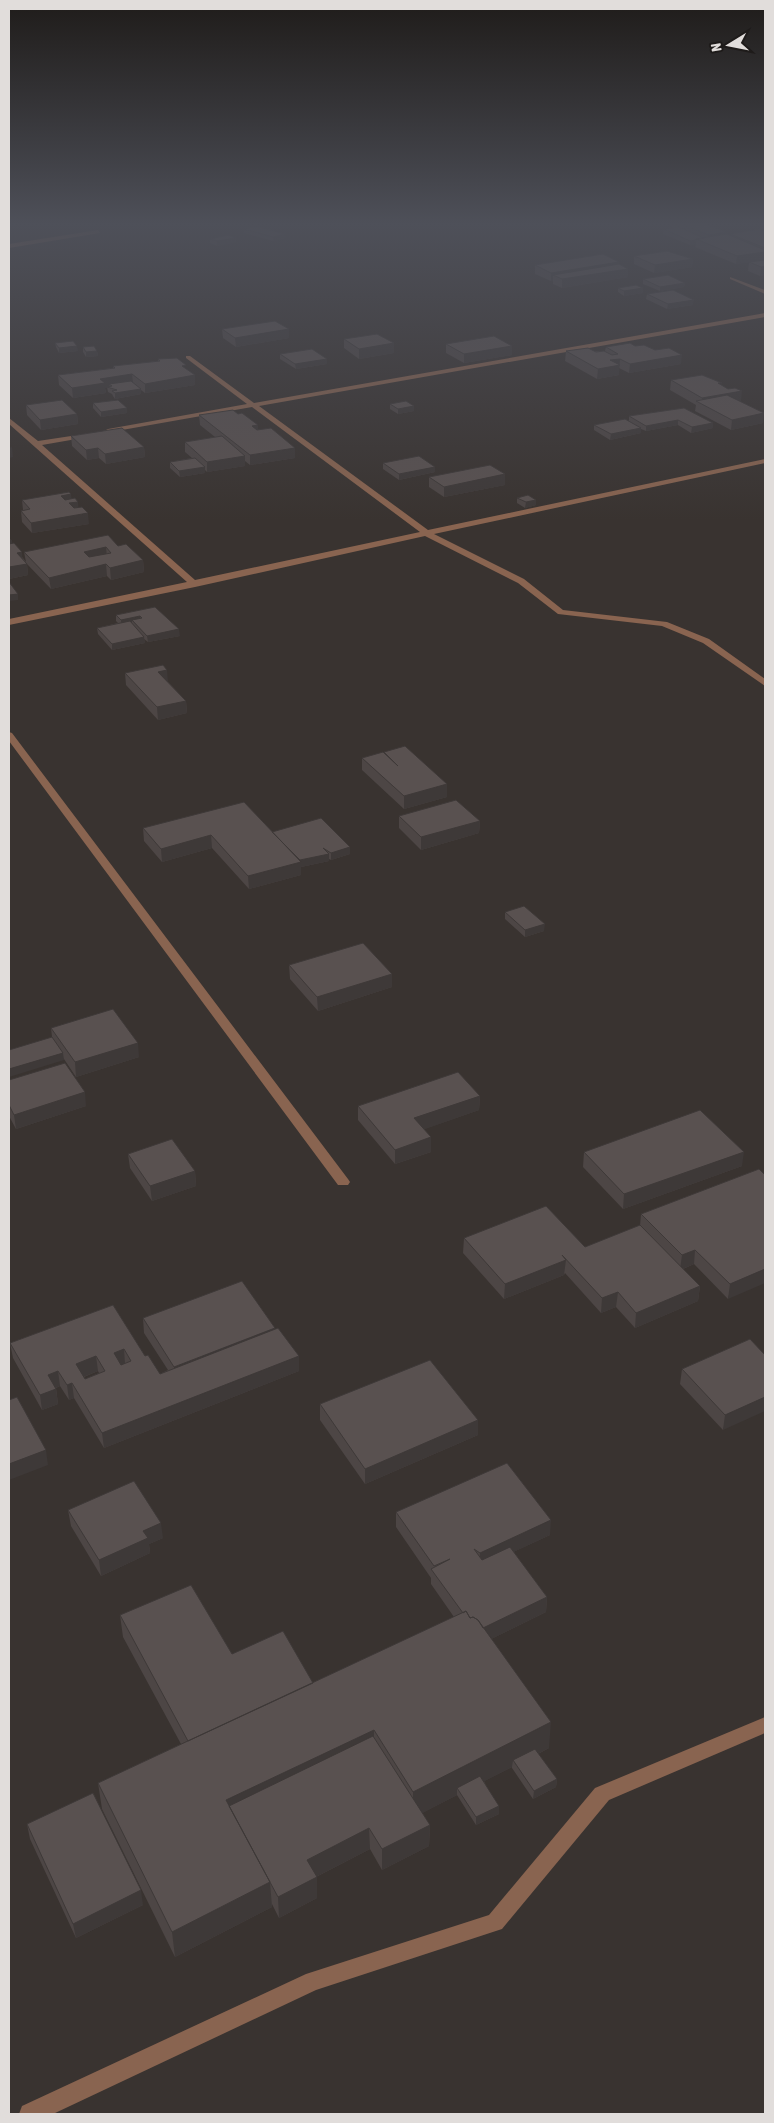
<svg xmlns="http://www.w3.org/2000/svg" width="774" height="2123" font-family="'Asap Condensed',sans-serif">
<rect width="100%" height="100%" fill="#393330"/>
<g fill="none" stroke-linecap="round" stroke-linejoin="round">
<path fill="#896450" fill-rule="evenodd" d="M 98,230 L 100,233 L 9,248 L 9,244 Z
M 730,277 L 765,290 L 765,294 L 730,279 Z
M 765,313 L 765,317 L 259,406 L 428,530 L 765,459 L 765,463 L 434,534 L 524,579 L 563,610 L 667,622 L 709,639 L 765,679 L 765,686 L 703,643 L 662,626 L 558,614 L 518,583 L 425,536 L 195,587 L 9,625 L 9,619 L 187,582 L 9,424 L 9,418 L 38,441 L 91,433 L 91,437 L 88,437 L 42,445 L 195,580 L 420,532 L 252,407 L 105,433 L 104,431 L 108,429 L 247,404 L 186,358 L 186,356 L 190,356 L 254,403 Z
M 9,732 L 12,733 L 348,1179 L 350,1182 L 348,1185 L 338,1185 L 9,741 Z
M 765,1717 L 765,1733 L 609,1800 L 502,1929 L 316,1990 L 53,2114 L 19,2114 L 22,2106 L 306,1974 L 489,1915 L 595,1788 Z"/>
</g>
<path fill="#4d4645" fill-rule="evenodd" d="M 673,223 L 703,223 L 726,232 L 726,234 L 730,235 L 730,234 L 765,231 L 765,275 L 760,276 L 748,271 L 749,262 L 736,264 L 695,247 L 696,244 L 690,245 L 663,234 L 664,229 L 672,228 Z
M 244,229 L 285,238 L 273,241 L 244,233 Z
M 210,239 L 236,242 L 217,246 L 210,243 Z
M 634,256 L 693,259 L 692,267 L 654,273 L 634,264 Z
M 619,262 L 618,264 L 628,277 L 562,288 L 553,284 L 553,281 L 551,281 L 535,274 L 535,265 Z
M 643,279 L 685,283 L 684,287 L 660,291 L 643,284 Z
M 618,288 L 643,293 L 624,296 L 618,292 Z
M 647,294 L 693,305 L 667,309 L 646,299 Z
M 222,329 L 289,338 L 236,347 L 223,338 Z
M 344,339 L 394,343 L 394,353 L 359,359 L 344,348 Z
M 55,343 L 78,351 L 59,353 L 56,347 Z
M 446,344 L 512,346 L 512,355 L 464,363 L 446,353 Z
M 635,346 L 681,364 L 629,373 L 619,368 L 619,375 L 597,379 L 565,361 L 566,351 L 605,351 L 606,347 Z
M 83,347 L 97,351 L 98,356 L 86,357 L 83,352 Z
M 280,354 L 327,364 L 296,369 L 280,359 Z
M 158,359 L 186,369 L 195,385 L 145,393 L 141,390 L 141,394 L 115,399 L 113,396 L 112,394 L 108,392 L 107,387 L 105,388 L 106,393 L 73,398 L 59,385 L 58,375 L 113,368 L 113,366 L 158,361 Z
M 671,380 L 722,386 L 741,401 L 739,401 L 763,423 L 731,430 L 695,411 L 696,405 L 670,390 Z
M 93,403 L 127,408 L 127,413 L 101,417 L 93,408 Z
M 390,404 L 414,411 L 398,414 L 390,409 Z
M 26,405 L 77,414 L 78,424 L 41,430 L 27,415 Z
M 684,408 L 713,428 L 691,433 L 678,425 L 646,431 L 641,429 L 641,433 L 610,440 L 594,430 L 594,425 L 629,421 L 629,416 Z
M 199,415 L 258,430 L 295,458 L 250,465 L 245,461 L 245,466 L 207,472 L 205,470 L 205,473 L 180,477 L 170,468 L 170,462 L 192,458 L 185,452 L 185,442 L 215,437 L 200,425 Z
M 71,436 L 144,447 L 145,457 L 106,464 L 99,458 L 87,460 L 72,446 Z
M 383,463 L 435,472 L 399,480 L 383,469 Z
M 429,477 L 505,485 L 444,497 L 429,487 Z
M 517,498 L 536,500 L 536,505 L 525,508 L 517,503 Z
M 72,499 L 78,502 L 78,507 L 89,524 L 32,533 L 22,522 L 21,511 L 23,510 L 22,500 Z
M 9,536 L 12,544 L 26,562 L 24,552 L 118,546 L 143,560 L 144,572 L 111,580 L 107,576 L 51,589 L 27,564 L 28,575 L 9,579 Z
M 155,607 L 180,636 L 148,642 L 144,639 L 145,643 L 112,650 L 98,634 L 97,628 L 118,623 L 116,621 L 116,615 Z
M 125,673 L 168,682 L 186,701 L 187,713 L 158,720 L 126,685 Z
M 384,752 L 447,784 L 447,797 L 404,809 L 362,770 L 362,758 L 384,754 Z
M 399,816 L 480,821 L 479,833 L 421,850 L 399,828 Z
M 143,828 L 272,832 L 350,854 L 331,860 L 329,859 L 329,861 L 301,867 L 301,875 L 249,889 L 212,848 L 162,862 L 144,841 Z
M 505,912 L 544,931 L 525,937 L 505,919 Z
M 289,965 L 392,974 L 392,987 L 318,1011 L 290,979 Z
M 51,1028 L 139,1057 L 76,1077 L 64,1059 L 64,1060 L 52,1037 Z
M 9,1080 L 86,1106 L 16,1129 L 9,1116 Z
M 480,1096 L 479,1110 L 424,1129 L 431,1152 L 395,1164 L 358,1120 L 358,1106 Z
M 584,1152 L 742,1166 L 623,1209 L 583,1167 Z
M 128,1154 L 195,1171 L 196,1186 L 152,1201 L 130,1168 Z
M 759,1169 L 728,1299 L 694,1264 L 683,1269 L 700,1286 L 698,1301 L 635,1328 L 616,1307 L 601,1313 L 565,1273 L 564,1275 L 504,1299 L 463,1253 L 464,1238 L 585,1247 L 640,1226 L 641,1214 Z
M 113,1305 L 145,1356 L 160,1374 L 168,1370 L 144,1333 L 143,1318 L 275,1328 L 275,1329 L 299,1356 L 299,1371 L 104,1448 L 74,1398 L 69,1400 L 60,1386 L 56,1388 L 58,1404 L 42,1410 L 13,1358 L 10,1343 ZM 98,1371 L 99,1373 L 85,1379 L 84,1377 Z
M 750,1339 L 723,1430 L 680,1384 L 682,1369 Z
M 320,1404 L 478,1420 L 478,1435 L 365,1484 L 320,1420 Z
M 68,1510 L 163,1538 L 149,1544 L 150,1553 L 101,1576 L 71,1526 Z
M 396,1512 L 550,1535 L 513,1552 L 547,1597 L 546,1612 L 491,1639 L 549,1748 L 538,1754 L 557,1779 L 556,1787 L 533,1799 L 512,1768 L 512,1767 L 484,1781 L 499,1814 L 476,1825 L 457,1795 L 422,1813 L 430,1825 L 429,1846 L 382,1870 L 370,1849 L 316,1877 L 317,1898 L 279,1918 L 272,1904 L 272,1907 L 175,1957 L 102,1809 L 98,1783 L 181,1744 L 123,1637 L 120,1615 L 313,1683 L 454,1617 L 431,1584 L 431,1578 L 396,1527 Z
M 27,1824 L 143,1905 L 76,1938 L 30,1839 Z"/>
<path fill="#3e3938" d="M 726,232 L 725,241 L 708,243 L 709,235 Z
M 285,234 L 285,238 L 273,241 L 273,237 Z
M 236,238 L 236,242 L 217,246 L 217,241 Z
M 696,240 L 696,244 L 690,245 L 690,241 Z
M 765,252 L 765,260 L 736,264 L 737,256 Z
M 693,259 L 692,267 L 654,273 L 655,265 Z
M 619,262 L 618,270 L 553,275 L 553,281 L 551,281 L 551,273 Z
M 765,266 L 765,275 L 760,276 L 761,267 Z
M 628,269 L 628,277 L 562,288 L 562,279 Z
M 685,283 L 684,287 L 660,291 L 660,287 Z
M 643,288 L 643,293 L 624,296 L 624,291 Z
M 694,300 L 693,305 L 667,309 L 668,304 Z
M 289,329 L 289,338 L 236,347 L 235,338 Z
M 394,343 L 394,353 L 359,359 L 359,349 Z
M 77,346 L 78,351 L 59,353 L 59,348 Z
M 512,346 L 512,355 L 464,363 L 464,354 Z
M 97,351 L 98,356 L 86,357 L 86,352 Z
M 682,355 L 681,364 L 629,373 L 630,364 Z
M 327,359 L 327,364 L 296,369 L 295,364 Z
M 620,359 L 619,375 L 597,379 L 598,369 L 610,360 Z
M 132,374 L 133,383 L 109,384 L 110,387 L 105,388 L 106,393 L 73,398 L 72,388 L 100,379 Z
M 195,375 L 195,385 L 145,393 L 145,384 Z
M 141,389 L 141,394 L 115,399 L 115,393 Z
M 742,391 L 741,401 L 707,407 L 702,404 L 702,398 Z
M 414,406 L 414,411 L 398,414 L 398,409 Z
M 127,408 L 127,413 L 101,417 L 101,412 Z
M 764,413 L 763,423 L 731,430 L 732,420 Z
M 77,414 L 78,424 L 41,430 L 40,420 Z
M 678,420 L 678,425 L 646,431 L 646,426 Z
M 713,423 L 713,428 L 691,433 L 692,427 Z
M 258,425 L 258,435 L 252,426 Z
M 641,428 L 641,433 L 610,440 L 611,434 Z
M 12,447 L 13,457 L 9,458 L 9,448 Z
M 144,447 L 145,457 L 106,464 L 105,454 Z
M 98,448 L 99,458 L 87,460 L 86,450 Z
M 295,448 L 295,458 L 250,465 L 250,455 Z
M 245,456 L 245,466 L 207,472 L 207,462 Z
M 205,467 L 205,473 L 180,477 L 179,471 Z
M 435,467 L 435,472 L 399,480 L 399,474 Z
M 505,474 L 505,485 L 444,497 L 444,487 Z
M 71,494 L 72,503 L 78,502 L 79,512 L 61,496 Z
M 536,500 L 536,505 L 525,508 L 526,502 Z
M 88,513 L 89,524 L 32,533 L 31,523 Z
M 9,540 L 12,540 L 13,551 L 9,552 Z
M 106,547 L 107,558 L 85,563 L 84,552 Z
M 22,552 L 23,563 L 17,553 Z
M 143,560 L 144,572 L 111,580 L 110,568 Z
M 27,564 L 28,575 L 9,579 L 9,567 Z
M 106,564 L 107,576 L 51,589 L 49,578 Z
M 18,594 L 18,600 L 9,601 L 9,595 Z
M 140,616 L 141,622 L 132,620 L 132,624 L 121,626 L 121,620 Z
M 179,629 L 180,636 L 148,642 L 147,636 Z
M 144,637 L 145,643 L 112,650 L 112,644 Z
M 167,670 L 168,682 L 158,672 Z
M 186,701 L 187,713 L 158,720 L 157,707 Z
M 447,784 L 447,797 L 404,809 L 404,796 Z
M 480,821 L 479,833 L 421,850 L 421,837 Z
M 211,835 L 212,848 L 162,862 L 161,849 Z
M 350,847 L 350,854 L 331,860 L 331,853 Z
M 329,854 L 329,861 L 301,867 L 301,875 L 249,889 L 248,876 L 296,861 Z
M 545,924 L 544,931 L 525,937 L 525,930 Z
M 392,974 L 392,987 L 318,1011 L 317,997 Z
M 138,1043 L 139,1057 L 76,1077 L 75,1062 Z
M 63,1053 L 64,1060 L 9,1077 L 9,1069 Z
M 85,1092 L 86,1106 L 16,1129 L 14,1115 Z
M 480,1096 L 479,1110 L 414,1133 L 414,1118 Z
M 431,1137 L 431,1152 L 395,1164 L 395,1150 Z
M 744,1152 L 742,1166 L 623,1209 L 624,1194 Z
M 195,1171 L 196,1186 L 152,1201 L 150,1186 Z
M 695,1250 L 694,1264 L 680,1270 L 682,1255 Z
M 566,1260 L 564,1275 L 504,1299 L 505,1284 Z
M 765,1269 L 765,1283 L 728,1299 L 730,1284 Z
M 700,1286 L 698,1301 L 635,1328 L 636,1313 Z
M 618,1292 L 616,1307 L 601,1313 L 602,1298 Z
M 275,1328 L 276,1343 L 176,1382 L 174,1367 Z
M 124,1349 L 125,1364 L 115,1368 L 114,1353 Z
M 96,1356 L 98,1371 L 78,1379 L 76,1364 Z
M 299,1356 L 299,1371 L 104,1448 L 102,1433 Z
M 58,1371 L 60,1386 L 50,1390 L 48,1375 Z
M 72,1383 L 74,1398 L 69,1400 L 67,1385 Z
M 56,1389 L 58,1404 L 42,1410 L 40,1395 Z
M 765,1397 L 765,1411 L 723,1430 L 725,1415 Z
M 478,1420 L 478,1435 L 365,1484 L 365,1469 Z
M 46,1450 L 48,1465 L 9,1480 L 9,1464 Z
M 551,1520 L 550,1535 L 479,1568 L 480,1553 Z
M 161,1523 L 163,1538 L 149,1544 L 150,1553 L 101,1576 L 99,1560 L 143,1531 Z
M 547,1597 L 546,1612 L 475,1647 L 476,1631 Z
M 551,1722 L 549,1748 L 516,1765 L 513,1760 L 512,1767 L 461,1793 L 457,1788 L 457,1795 L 413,1818 L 413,1792 Z
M 374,1730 L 374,1755 L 237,1822 L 226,1800 Z
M 557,1779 L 556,1787 L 533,1799 L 534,1791 Z
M 499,1806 L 499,1814 L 476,1825 L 476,1817 Z
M 430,1825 L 429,1846 L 382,1870 L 382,1849 Z
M 369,1828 L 370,1849 L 308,1881 L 307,1860 Z
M 317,1877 L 317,1898 L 279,1918 L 278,1897 Z
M 270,1882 L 272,1907 L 175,1957 L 172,1932 Z
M 141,1890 L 143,1905 L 76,1938 L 73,1924 Z"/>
<path fill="#595150" stroke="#3e3938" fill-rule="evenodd" d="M 679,223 L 703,223 L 726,232 L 709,235 Z
M 256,226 L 285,234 L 273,237 L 244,229 Z
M 679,227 L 704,238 L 690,241 L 664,229 Z
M 759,229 L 765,231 L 765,248 L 730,234 Z
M 727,234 L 765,250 L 765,252 L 737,256 L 696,239 Z
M 228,235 L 236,238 L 217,241 L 210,239 Z
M 667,251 L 693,259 L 655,265 L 634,256 Z
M 603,254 L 619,262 L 551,273 L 535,265 Z
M 765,260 L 765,266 L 761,267 L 749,262 Z
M 619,264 L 628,269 L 562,279 L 553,275 Z
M 668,275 L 685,283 L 660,287 L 643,279 Z
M 636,285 L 643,288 L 624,291 L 618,288 Z
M 673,290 L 694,300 L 668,304 L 647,294 Z
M 275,321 L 289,329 L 235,338 L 222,329 Z
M 377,334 L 394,343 L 359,349 L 344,339 Z
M 494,336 L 512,346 L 464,354 L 446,344 Z
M 73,341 L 77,346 L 59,348 L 55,343 Z
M 630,343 L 635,346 L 644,345 L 655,350 L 669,348 L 682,355 L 630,364 L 620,359 L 610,360 L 620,365 L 598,369 L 566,351 L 588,348 L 596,352 L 604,351 L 612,355 L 618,354 L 606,347 Z
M 94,346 L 97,351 L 86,352 L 83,347 Z
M 312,349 L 327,359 L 295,364 L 280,354 Z
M 177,358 L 186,365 L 182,366 L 195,375 L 145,384 L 132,374 L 100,379 L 105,383 L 72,388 L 58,375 L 115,368 L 113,366 L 160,361 L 158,359 Z
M 702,375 L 722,383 L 718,383 L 728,389 L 735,388 L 742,391 L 702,398 L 671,380 Z
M 131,381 L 141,389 L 115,393 L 112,391 L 117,390 L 107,387 L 112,386 L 109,384 Z
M 727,395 L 764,413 L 732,420 L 696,401 Z
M 62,400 L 77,414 L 40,420 L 26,405 Z
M 118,400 L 127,408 L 101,412 L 93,403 Z
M 406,401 L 414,406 L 398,409 L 390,404 Z
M 684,408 L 713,423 L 692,427 L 678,420 L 646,426 L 629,416 Z
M 233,410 L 238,414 L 242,413 L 258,425 L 252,426 L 257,430 L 271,428 L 295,448 L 250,455 L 199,415 Z
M 625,419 L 641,428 L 611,434 L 594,425 Z
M 122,428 L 144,447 L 105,454 L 98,448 L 86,450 L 71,436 Z
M 222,436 L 245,456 L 207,462 L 185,442 Z
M 419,456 L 435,467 L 399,474 L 383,463 Z
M 195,458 L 205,467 L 179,471 L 170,462 Z
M 490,465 L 505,474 L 444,487 L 429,477 Z
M 69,492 L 71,494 L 61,496 L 65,500 L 75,498 L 78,502 L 69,503 L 74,508 L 82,507 L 88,513 L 31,523 L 21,511 L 30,509 L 22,500 Z
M 528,495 L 536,500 L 526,502 L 517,498 Z
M 108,535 L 118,546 L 126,544 L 143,560 L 110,568 L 106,564 L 49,578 L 24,552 ZM 106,547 L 111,553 L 89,557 L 84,552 Z
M 14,543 L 22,552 L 17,553 L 27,564 L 9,567 L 9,544 Z
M 9,582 L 18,594 L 9,595 Z
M 155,607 L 179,629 L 147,636 L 132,620 L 142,618 L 140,616 L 121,620 L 116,615 Z
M 130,621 L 144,637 L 112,644 L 97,628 Z
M 163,665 L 167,670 L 158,672 L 186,701 L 157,707 L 125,673 Z
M 405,746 L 447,784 L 404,796 L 362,758 L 383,752 L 398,766 L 384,752 Z
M 456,800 L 480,821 L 421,837 L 399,816 Z
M 244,802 L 301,862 L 248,876 L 211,835 L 161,849 L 143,828 Z
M 321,818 L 350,847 L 331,853 L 323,848 L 329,854 L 300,860 L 272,832 Z
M 524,906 L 545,924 L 525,930 L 505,912 Z
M 363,943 L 392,974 L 317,997 L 289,965 Z
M 113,1009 L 138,1043 L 75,1062 L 51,1028 Z
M 52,1037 L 63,1053 L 9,1069 L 9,1050 Z
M 65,1063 L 85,1092 L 14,1115 L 9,1105 L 9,1080 Z
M 458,1072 L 480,1096 L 414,1118 L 431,1137 L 395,1150 L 358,1106 Z
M 700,1110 L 744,1152 L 624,1194 L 584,1152 Z
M 172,1139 L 195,1171 L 150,1186 L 128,1154 Z
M 759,1169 L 765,1175 L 765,1269 L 730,1284 L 695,1250 L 682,1255 L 641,1214 Z
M 546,1206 L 585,1247 L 640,1225 L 700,1286 L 636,1313 L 618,1292 L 602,1298 L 562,1255 L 566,1260 L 505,1284 L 464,1238 Z
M 242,1281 L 275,1328 L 174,1367 L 143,1318 Z
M 113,1305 L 145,1356 L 148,1355 L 160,1374 L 278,1328 L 299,1356 L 102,1433 L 72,1383 L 67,1385 L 58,1371 L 48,1375 L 56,1389 L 40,1395 L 10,1343 ZM 124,1349 L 131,1361 L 121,1365 L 114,1353 ZM 96,1356 L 105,1371 L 85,1379 L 76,1364 Z
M 750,1339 L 765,1355 L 765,1397 L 725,1415 L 682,1369 Z
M 430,1360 L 478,1420 L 365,1469 L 320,1404 Z
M 17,1397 L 46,1450 L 9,1464 L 9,1400 Z
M 507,1463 L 551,1520 L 480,1553 L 474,1549 L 482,1560 L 510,1547 L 547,1597 L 483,1628 L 478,1620 L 473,1617 L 470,1618 L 466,1611 L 463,1613 L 431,1569 L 450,1559 L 434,1566 L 396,1512 Z
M 134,1481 L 161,1523 L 143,1531 L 148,1538 L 99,1560 L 68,1510 Z
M 191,1585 L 232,1654 L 283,1631 L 313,1683 L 188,1741 L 120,1615 Z
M 466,1611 L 470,1618 L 473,1617 L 478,1620 L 551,1722 L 413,1792 L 374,1730 L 226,1800 L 270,1882 L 172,1932 L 98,1783 Z
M 373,1736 L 430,1825 L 382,1849 L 369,1828 L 307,1860 L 317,1877 L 278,1897 L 229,1806 Z
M 535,1749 L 557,1779 L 534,1791 L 513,1760 Z
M 480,1776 L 499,1806 L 476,1817 L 457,1788 Z
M 93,1793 L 141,1890 L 73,1924 L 27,1824 Z"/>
<linearGradient id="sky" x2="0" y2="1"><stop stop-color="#1f1c1a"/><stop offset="0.43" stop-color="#4e5059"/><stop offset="1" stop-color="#4e5059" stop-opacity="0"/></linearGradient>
<rect width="774" height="520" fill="url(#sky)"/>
<rect width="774" height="2123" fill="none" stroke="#e1dddb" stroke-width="20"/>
<g transform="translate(729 45) rotate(260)" stroke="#1e1b1a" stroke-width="4" paint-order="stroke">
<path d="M0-4L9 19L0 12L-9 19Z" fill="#e1dddb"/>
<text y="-8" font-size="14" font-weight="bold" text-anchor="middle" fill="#e1dddb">N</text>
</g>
</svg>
